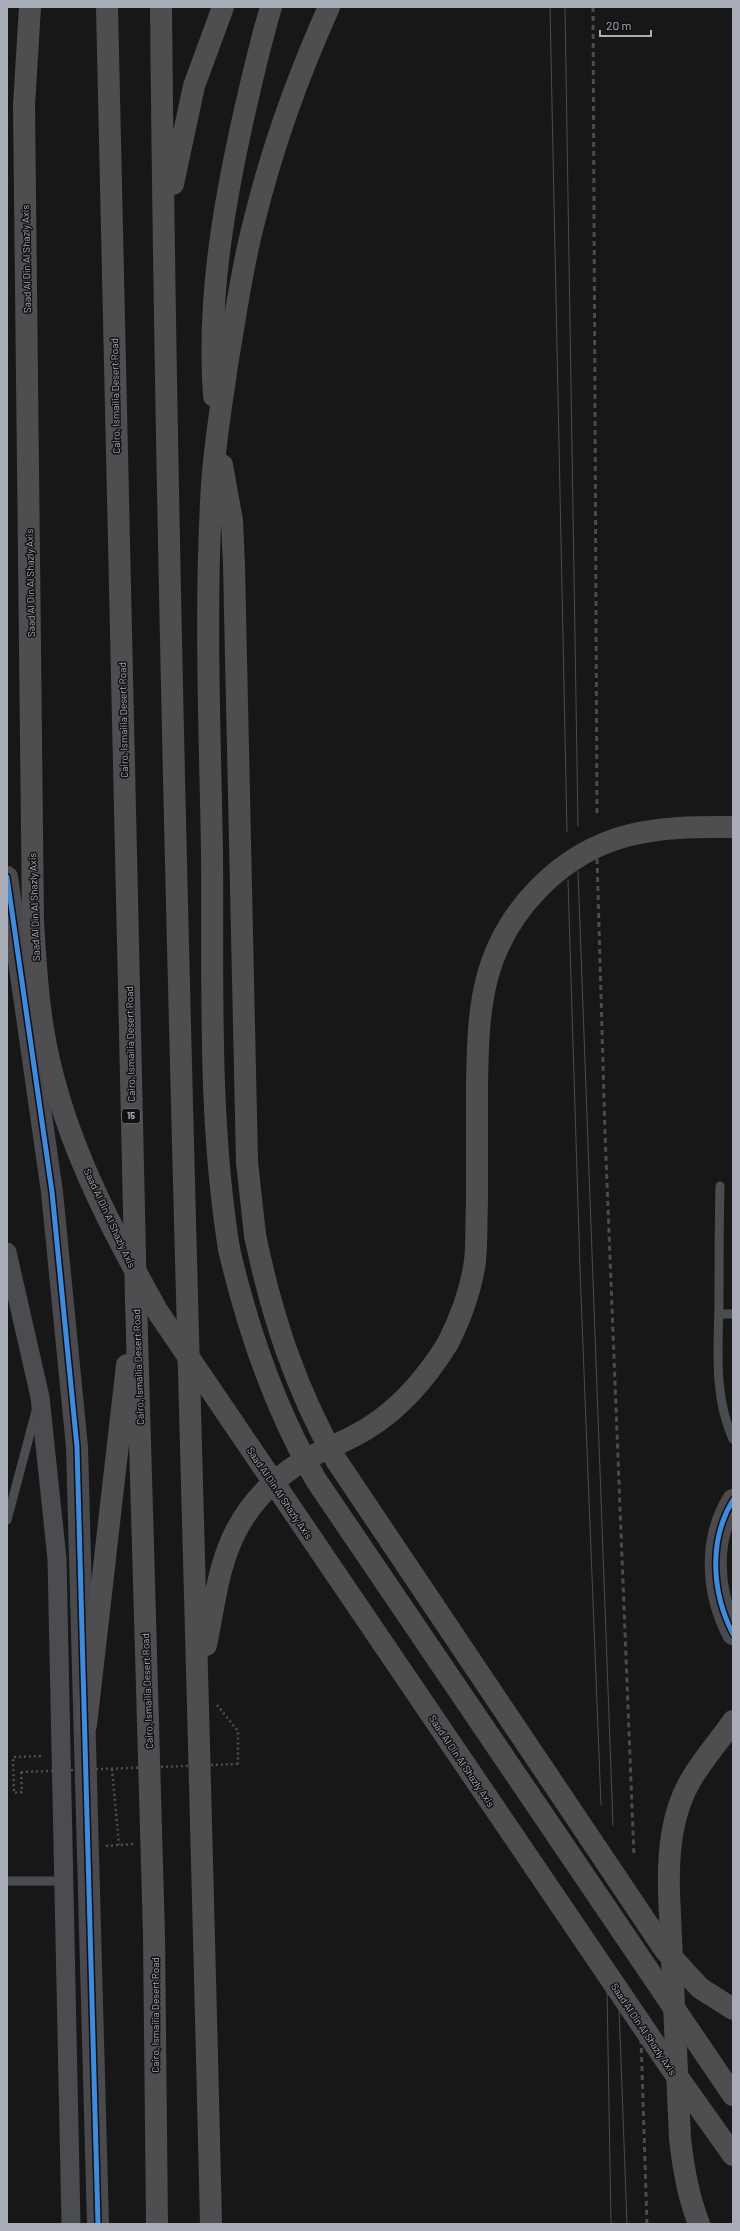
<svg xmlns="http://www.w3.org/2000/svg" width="740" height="2231" font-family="Barlow,sans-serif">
<rect width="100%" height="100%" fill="#171717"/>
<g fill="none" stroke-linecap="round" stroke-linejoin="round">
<path stroke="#4d4e52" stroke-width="2.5" stroke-dasharray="2 3" stroke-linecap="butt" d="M 217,1705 L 238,1731 L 238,1764
M 112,1769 L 119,1845
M 21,1772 L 22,1792 L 14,1793 L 13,1757 L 44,1756
M 106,1846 L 133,1844"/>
<path stroke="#4b4c50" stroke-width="9" d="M 720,1186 C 719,1226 719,1266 719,1306 C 718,1350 714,1398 733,1439
M 719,1314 L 733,1314
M 7,1520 L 36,1411
M 7,1881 L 63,1881"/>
<path stroke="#4b4c50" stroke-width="19" d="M 7,1252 L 40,1397 L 57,1559 L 71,2224"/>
<path stroke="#4a4a4e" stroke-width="22" d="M 7,877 L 52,1192 L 77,1447 L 98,2224
M 733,1500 C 708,1541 712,1593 733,1634"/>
<path stroke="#4e4e51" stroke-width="22" d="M 107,7 L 136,1300 L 154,1935 L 157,2224
M 161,7 C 168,746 194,1485 211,2224
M 24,105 L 30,7
M 173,184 L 194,86 L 223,7
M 214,396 C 207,300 224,203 245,110 C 253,75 261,41 271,7
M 222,465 L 232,521 L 234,565 L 247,1162 L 255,1235
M 229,1249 C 208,1118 213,984 212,851 C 210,736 205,619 211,503 C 213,455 221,407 228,359 C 236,313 242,267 254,222 C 272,148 298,76 329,7
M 206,1645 C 214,1607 218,1564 237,1529 C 254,1497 282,1471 314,1455 C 332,1446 351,1439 368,1428 C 402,1407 427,1377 448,1343
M 86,1725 L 127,1365
M 699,2224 C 688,2196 683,2167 680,2138 L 669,1893 C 668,1854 671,1812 692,1778 C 704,1758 720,1740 733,1721"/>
<path stroke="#4b4c4f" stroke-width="1" d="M 550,7 L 567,832
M 565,7 L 578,826
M 578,871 L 613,1825
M 568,880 L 580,1270 L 601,1805
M 607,1988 L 611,2224
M 619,2007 L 627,2224"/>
<path stroke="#4b4c4f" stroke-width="3" stroke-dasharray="5 4" stroke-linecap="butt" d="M 593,7 L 597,815
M 597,859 L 605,1132 L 634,1857
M 641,2039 L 647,2224"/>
<path stroke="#4d4e52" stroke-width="2.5" stroke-dasharray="2 3" stroke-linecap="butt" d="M 21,1772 L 238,1764"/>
<path stroke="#4e4e51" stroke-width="22" d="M 24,105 L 33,920 C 36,971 39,1023 52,1072 C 73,1157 116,1237 158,1312 L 669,2065 L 733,2155
M 255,1235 C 272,1317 295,1387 336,1460 L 665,1950 L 700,1988 L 733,2009
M 229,1249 C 248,1331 274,1407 316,1480 L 733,2095
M 448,1343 C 461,1317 471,1291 475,1261 C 477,1242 476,1222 477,1203 C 477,1165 477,1127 477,1089 C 478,1010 480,948 539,888 C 596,830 656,826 733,827"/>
<defs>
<path id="cycleway" d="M 7,877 L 52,1192 L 77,1447 L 98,2224
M 733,1500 C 708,1541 712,1593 733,1634"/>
</defs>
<use href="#cycleway" stroke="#111113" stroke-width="8"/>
<use href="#cycleway" stroke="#408adc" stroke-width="5"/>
</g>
<g text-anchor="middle" stroke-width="3" stroke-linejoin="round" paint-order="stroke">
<rect fill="#111113" stroke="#7b7e86" stroke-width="1" x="122" y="1109" width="18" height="14" rx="3"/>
<g font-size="9" font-weight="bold" fill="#a8adb8">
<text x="131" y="1119">15</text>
</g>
<g font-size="10" fill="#a8adb8" stroke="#111113">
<text transform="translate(26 259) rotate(-91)" y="4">Saad Al Din Al Shazly Axis</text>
<text transform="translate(115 396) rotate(-91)" y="4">Cairo, Ismailia Desert Road</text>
<text transform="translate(30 583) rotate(-91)" y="4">Saad Al Din Al Shazly Axis</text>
<text transform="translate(123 720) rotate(-91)" y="4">Cairo, Ismailia Desert Road</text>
<text transform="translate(34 907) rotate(-92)" y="4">Saad Al Din Al Shazly Axis</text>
<text transform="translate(130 1044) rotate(-91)" y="4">Cairo, Ismailia Desert Road</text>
<text transform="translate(110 1218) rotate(65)" y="4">Saad Al Din Al Shazly Axis</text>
<text transform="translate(138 1367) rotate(-92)" y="4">Cairo, Ismailia Desert Road</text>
<text transform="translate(280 1493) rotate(56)" y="4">Saad Al Din Al Shazly Axis</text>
<text transform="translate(147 1691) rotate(-92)" y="4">Cairo, Ismailia Desert Road</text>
<text transform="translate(462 1761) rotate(56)" y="4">Saad Al Din Al Shazly Axis</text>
<text transform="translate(155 2015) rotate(-90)" y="4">Cairo, Ismailia Desert Road</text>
<text transform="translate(644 2029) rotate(56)" y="4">Saad Al Din Al Shazly Axis</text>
</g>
</g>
<rect width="740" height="2231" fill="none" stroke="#a8adb8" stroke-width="16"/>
<path d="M600 30v6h51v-6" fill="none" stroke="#a8adb8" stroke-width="2"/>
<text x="606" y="30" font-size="12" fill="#a8adb8" stroke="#111113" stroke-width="3" paint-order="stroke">20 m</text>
</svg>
